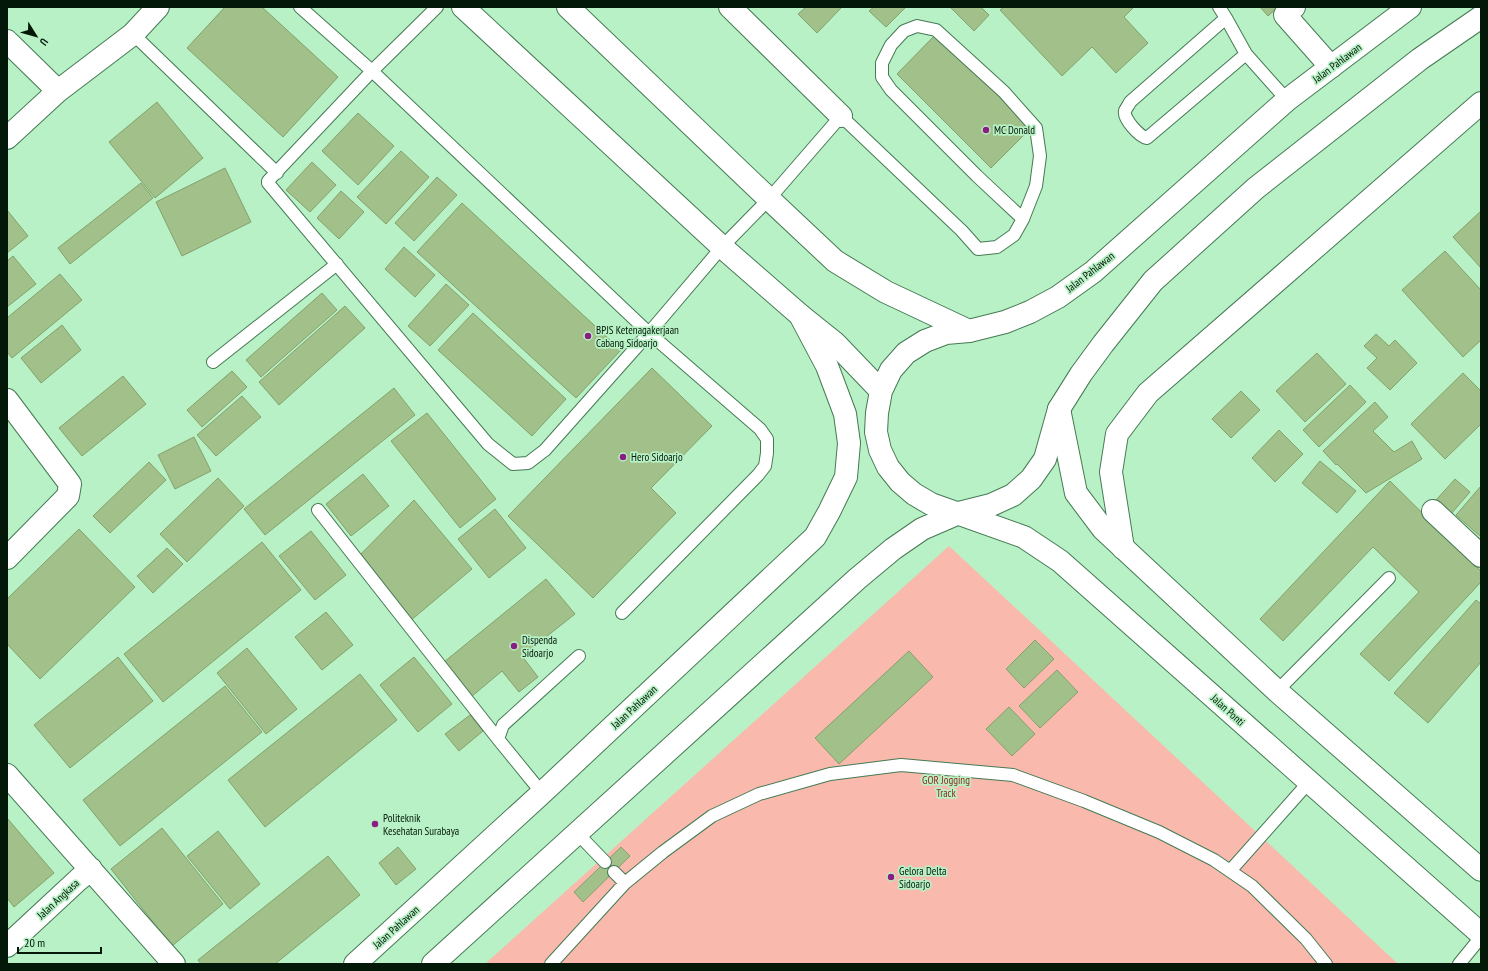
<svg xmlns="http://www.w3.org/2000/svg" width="1488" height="971" font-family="'PT Sans Narrow',sans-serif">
<rect width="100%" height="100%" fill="#b8f1c5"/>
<path fill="#f9b9ac" d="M 949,546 L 1398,964 L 485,964 Z"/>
<path fill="#a2c089" stroke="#83a16b" d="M 225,7 L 262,7 L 338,77 L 283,137 L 187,48 Z
M 806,7 L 842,7 L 817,33 L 798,14 Z
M 874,7 L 906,7 L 886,27 L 869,11 Z
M 950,7 L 981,7 L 989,15 L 974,31 Z
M 1004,7 L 1134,7 L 1124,17 L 1148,43 L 1116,73 L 1092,47 L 1062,76 L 1000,10 Z
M 1260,7 L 1278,7 L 1268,16 Z
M 938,32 L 1032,127 L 991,168 L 897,74 Z
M 157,102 L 203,158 L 155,198 L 109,142 Z
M 358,113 L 394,146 L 358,185 L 322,151 Z
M 401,151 L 429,177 L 386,224 L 357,197 Z
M 312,162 L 336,185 L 310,212 L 286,190 Z
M 225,168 L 251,222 L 182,256 L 156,202 Z
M 437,177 L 457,195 L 414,241 L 395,223 Z
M 141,183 L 153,198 L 70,264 L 58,248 Z
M 341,191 L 364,212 L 339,239 L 317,218 Z
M 462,203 L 621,350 L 576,398 L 417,252 Z
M 7,210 L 28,236 L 7,253 Z
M 1481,211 L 1481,268 L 1453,237 Z
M 404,247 L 435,275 L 415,297 L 385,269 Z
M 1445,251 L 1481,290 L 1481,340 L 1463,357 L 1402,290 Z
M 13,256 L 36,284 L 7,307 L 7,261 Z
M 60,274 L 82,300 L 12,358 L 7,352 L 7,318 Z
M 446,284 L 469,305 L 430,346 L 408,326 Z
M 322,293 L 337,310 L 261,377 L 246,360 Z
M 345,306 L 365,328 L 279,405 L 259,382 Z
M 473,313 L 566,399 L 532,436 L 438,350 Z
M 62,325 L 81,350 L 41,383 L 21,358 Z
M 1376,334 L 1389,346 L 1395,340 L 1417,363 L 1390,390 L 1367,368 L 1377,358 L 1364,346 Z
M 1317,353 L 1346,384 L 1305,422 L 1276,391 Z
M 652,368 L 712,426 L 651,488 L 676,513 L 593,598 L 508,516 Z
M 232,371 L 247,387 L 202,427 L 187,410 Z
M 1463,373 L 1481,391 L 1481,424 L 1445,459 L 1411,424 Z
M 123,376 L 146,404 L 82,456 L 59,428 Z
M 1350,385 L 1366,402 L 1319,447 L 1303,430 Z
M 394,388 L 415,415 L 265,535 L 244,509 Z
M 1241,391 L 1260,410 L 1231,438 L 1212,419 Z
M 242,396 L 261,417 L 216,456 L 197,435 Z
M 1375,402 L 1388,417 L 1373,431 L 1394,452 L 1412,441 L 1422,459 L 1366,493 L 1337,464 L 1336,465 L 1323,451 Z
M 427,413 L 496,499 L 460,528 L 391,441 Z
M 1279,430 L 1303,454 L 1275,482 L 1252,458 Z
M 194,437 L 211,471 L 175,489 L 158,455 Z
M 1320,461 L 1356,491 L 1337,513 L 1302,483 Z
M 149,462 L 166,480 L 110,533 L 93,516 Z
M 363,474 L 389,506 L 351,536 L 326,504 Z
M 218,478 L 244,506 L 187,562 L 160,534 Z
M 1455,479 L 1470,492 L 1451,514 L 1436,500 Z
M 1390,481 L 1481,571 L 1481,582 L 1389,681 L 1360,654 L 1419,592 L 1373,547 L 1283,641 L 1260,619 Z
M 1481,486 L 1481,537 L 1456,515 Z
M 414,500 L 472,569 L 410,621 L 358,557 Z
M 495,509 L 526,548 L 489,578 L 458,539 Z
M 79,529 L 135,587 L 40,679 L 7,644 L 7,599 Z
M 311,531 L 346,575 L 315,600 L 279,556 Z
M 262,542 L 301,590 L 163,702 L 124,654 Z
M 167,548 L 183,564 L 153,593 L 137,576 Z
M 546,579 L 575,614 L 522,656 L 538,677 L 519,692 L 502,671 L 471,697 L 444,662 Z
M 1476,600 L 1481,604 L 1481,662 L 1428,723 L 1394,693 Z
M 326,612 L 353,645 L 322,670 L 295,637 Z
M 1035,640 L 1054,659 L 1024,688 L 1006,669 Z
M 247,648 L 297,709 L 266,734 L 217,673 Z
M 909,651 L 933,677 L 839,764 L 815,738 Z
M 118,657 L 153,701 L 70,768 L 34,725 Z
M 414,657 L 452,704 L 418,732 L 380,685 Z
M 1057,670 L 1078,692 L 1040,728 L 1019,706 Z
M 360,674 L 397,720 L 265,827 L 228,780 Z
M 225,686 L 262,732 L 120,846 L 83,800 Z
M 1009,707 L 1035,734 L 1012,756 L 986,729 Z
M 470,715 L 483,731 L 459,751 L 445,734 Z
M 7,818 L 54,873 L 14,907 L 7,898 Z
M 162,828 L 223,904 L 172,946 L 111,869 Z
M 218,831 L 260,884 L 230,909 L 187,856 Z
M 398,847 L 416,869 L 396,885 L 379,863 Z
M 621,847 L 630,856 L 583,902 L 574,892 Z
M 328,856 L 360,895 L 275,964 L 201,964 L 198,960 Z"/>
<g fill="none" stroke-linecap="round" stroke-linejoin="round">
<defs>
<path id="service" d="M 300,7 L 372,71 L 649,333 L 760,429 L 767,439 L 767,453 L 765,466 L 758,475 L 622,613
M 437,7 L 372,71 L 268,181 L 268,183 L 488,444 L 513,464 L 528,463 L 545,450 L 649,333 L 722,247 L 769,199 L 841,116 L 962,231 L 978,249 L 997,247 L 1014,235 L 1023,219 L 1036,186 L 1040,156 L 1036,128 L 1004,92 L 936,30 L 917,26 L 904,31 L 891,45 L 882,63 L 882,77 L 891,90 L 977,176 L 1023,219
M 1219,7 L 1226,18 L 1246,54 L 1287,100
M 1226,18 L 1130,102 C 1129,105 1126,108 1125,111 C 1123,119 1140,137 1147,138 L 1246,54
M 133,34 L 277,173
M 213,362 L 337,264
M 318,510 L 498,739 L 542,793
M 1277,691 L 1389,578
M 498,739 L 503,725 L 579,656
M 577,833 L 605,862
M 1230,871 L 1309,782
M 625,883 L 663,852 L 712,816 L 759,794 L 830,774 L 901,765 L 1013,775 L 1084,801 L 1159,832 L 1214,860 L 1252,886 L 1306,939 L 1326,964
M 551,964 L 625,883 L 614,872
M 1459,964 L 1481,937"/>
<path id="minor" d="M 730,7 L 841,116
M 1294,7 L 1285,15 L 1331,67
M 7,41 L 58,91
M 7,138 L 58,91 L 133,34 L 158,7
M 7,400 L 70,484 L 68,496 L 7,558
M 1433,511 L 1481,556
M 7,775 L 174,964
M 7,946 L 78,880 L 91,869"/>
<path id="secondary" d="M 800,315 L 835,343 L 881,391
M 969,331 L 946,333 L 925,341 L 906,353 L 891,370 L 881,391 L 877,413 L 876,432 L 880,450 L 888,467 L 900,482 L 914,494 L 931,504 L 1024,537 L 1060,561 L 1481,934
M 1059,409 L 1076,493 L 1103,529 L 1277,691 L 1481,870"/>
<path id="primary" d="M 568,7 L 769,199 L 835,261 L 886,292 L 969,331 L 1005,322 L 1030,312 L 1058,297 L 1093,272 L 1287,100 L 1410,7
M 1123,548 L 1111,472 L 1117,434 L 1148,393 L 1481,103
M 355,964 L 542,793 L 815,537 L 829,512 L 846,477 L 849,443 L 845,414 L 827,366 L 800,315 L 722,247 L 463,7
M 433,964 L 857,579 L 893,549 L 922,529 L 959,513 L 991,505 L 1013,495 L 1031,479 L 1045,459 L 1059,409 L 1081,374 L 1103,344 L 1153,281 L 1256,188 L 1420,59 L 1481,17"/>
</defs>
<use href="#service" stroke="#457a54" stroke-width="14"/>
<use href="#minor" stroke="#457a54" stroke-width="24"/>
<use href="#secondary" stroke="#457a54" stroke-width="24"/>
<use href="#primary" stroke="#457a54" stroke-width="24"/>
<use href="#service" stroke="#fff" stroke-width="12"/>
<use href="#minor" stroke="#fff" stroke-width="22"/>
<use href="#secondary" stroke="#fff" stroke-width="22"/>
<use href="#primary" stroke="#fff" stroke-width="22"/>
</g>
<g fill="#8a1d82" stroke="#b8f1c5" stroke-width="1.5">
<circle cx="986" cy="130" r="4"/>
<circle cx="588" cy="336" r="4"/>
<circle cx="623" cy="457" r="4"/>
<circle cx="514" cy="646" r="4"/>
<circle cx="375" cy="824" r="4"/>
<circle cx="891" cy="877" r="4"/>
</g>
<g text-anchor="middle" stroke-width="3.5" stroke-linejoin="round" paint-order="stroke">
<g font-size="11" fill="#031809" stroke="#b8f1c5">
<text transform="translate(1337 63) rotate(-37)" y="4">Jalan Pahlawan</text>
<text transform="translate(1090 272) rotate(-38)" y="4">Jalan Pahlawan</text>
<text transform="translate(634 707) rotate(-43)" y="4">Jalan Pahlawan</text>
<text transform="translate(1228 710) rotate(42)" y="4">Jalan Ponti</text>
<text transform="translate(58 899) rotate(-43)" y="4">Jalan Angkasa</text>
<text transform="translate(396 927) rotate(-42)" y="4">Jalan Pahlawan</text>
</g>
<g font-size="11" fill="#031809" stroke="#b8f1c5" text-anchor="start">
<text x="994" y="134">MC Donald</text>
<text x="596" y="334">BPJS Ketenagakerjaan<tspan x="596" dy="13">Cabang Sidoarjo</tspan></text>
<text x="631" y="461">Hero Sidoarjo</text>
<text x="522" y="644">Dispenda<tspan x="522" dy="13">Sidoarjo</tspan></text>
<text x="383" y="822">Politeknik<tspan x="383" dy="13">Kesehatan Surabaya</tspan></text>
<text x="899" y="875">Gelora Delta<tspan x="899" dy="13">Sidoarjo</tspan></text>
</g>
<g font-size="11" fill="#8f2a1a" stroke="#b8f1c5">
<text x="946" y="784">GOR Jogging<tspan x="946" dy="13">Track</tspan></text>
</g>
</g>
<rect width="1488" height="971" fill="none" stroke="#031809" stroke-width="16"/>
<g transform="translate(36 36) rotate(127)" stroke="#b8f1c5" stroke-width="3" paint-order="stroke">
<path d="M0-3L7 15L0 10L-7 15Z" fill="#031809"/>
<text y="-6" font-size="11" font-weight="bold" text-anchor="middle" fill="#031809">U</text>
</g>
<path d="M18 947v6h83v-6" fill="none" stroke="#031809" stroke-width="2"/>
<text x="24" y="947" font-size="12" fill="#031809" stroke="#b8f1c5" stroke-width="3" paint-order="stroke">20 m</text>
</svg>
